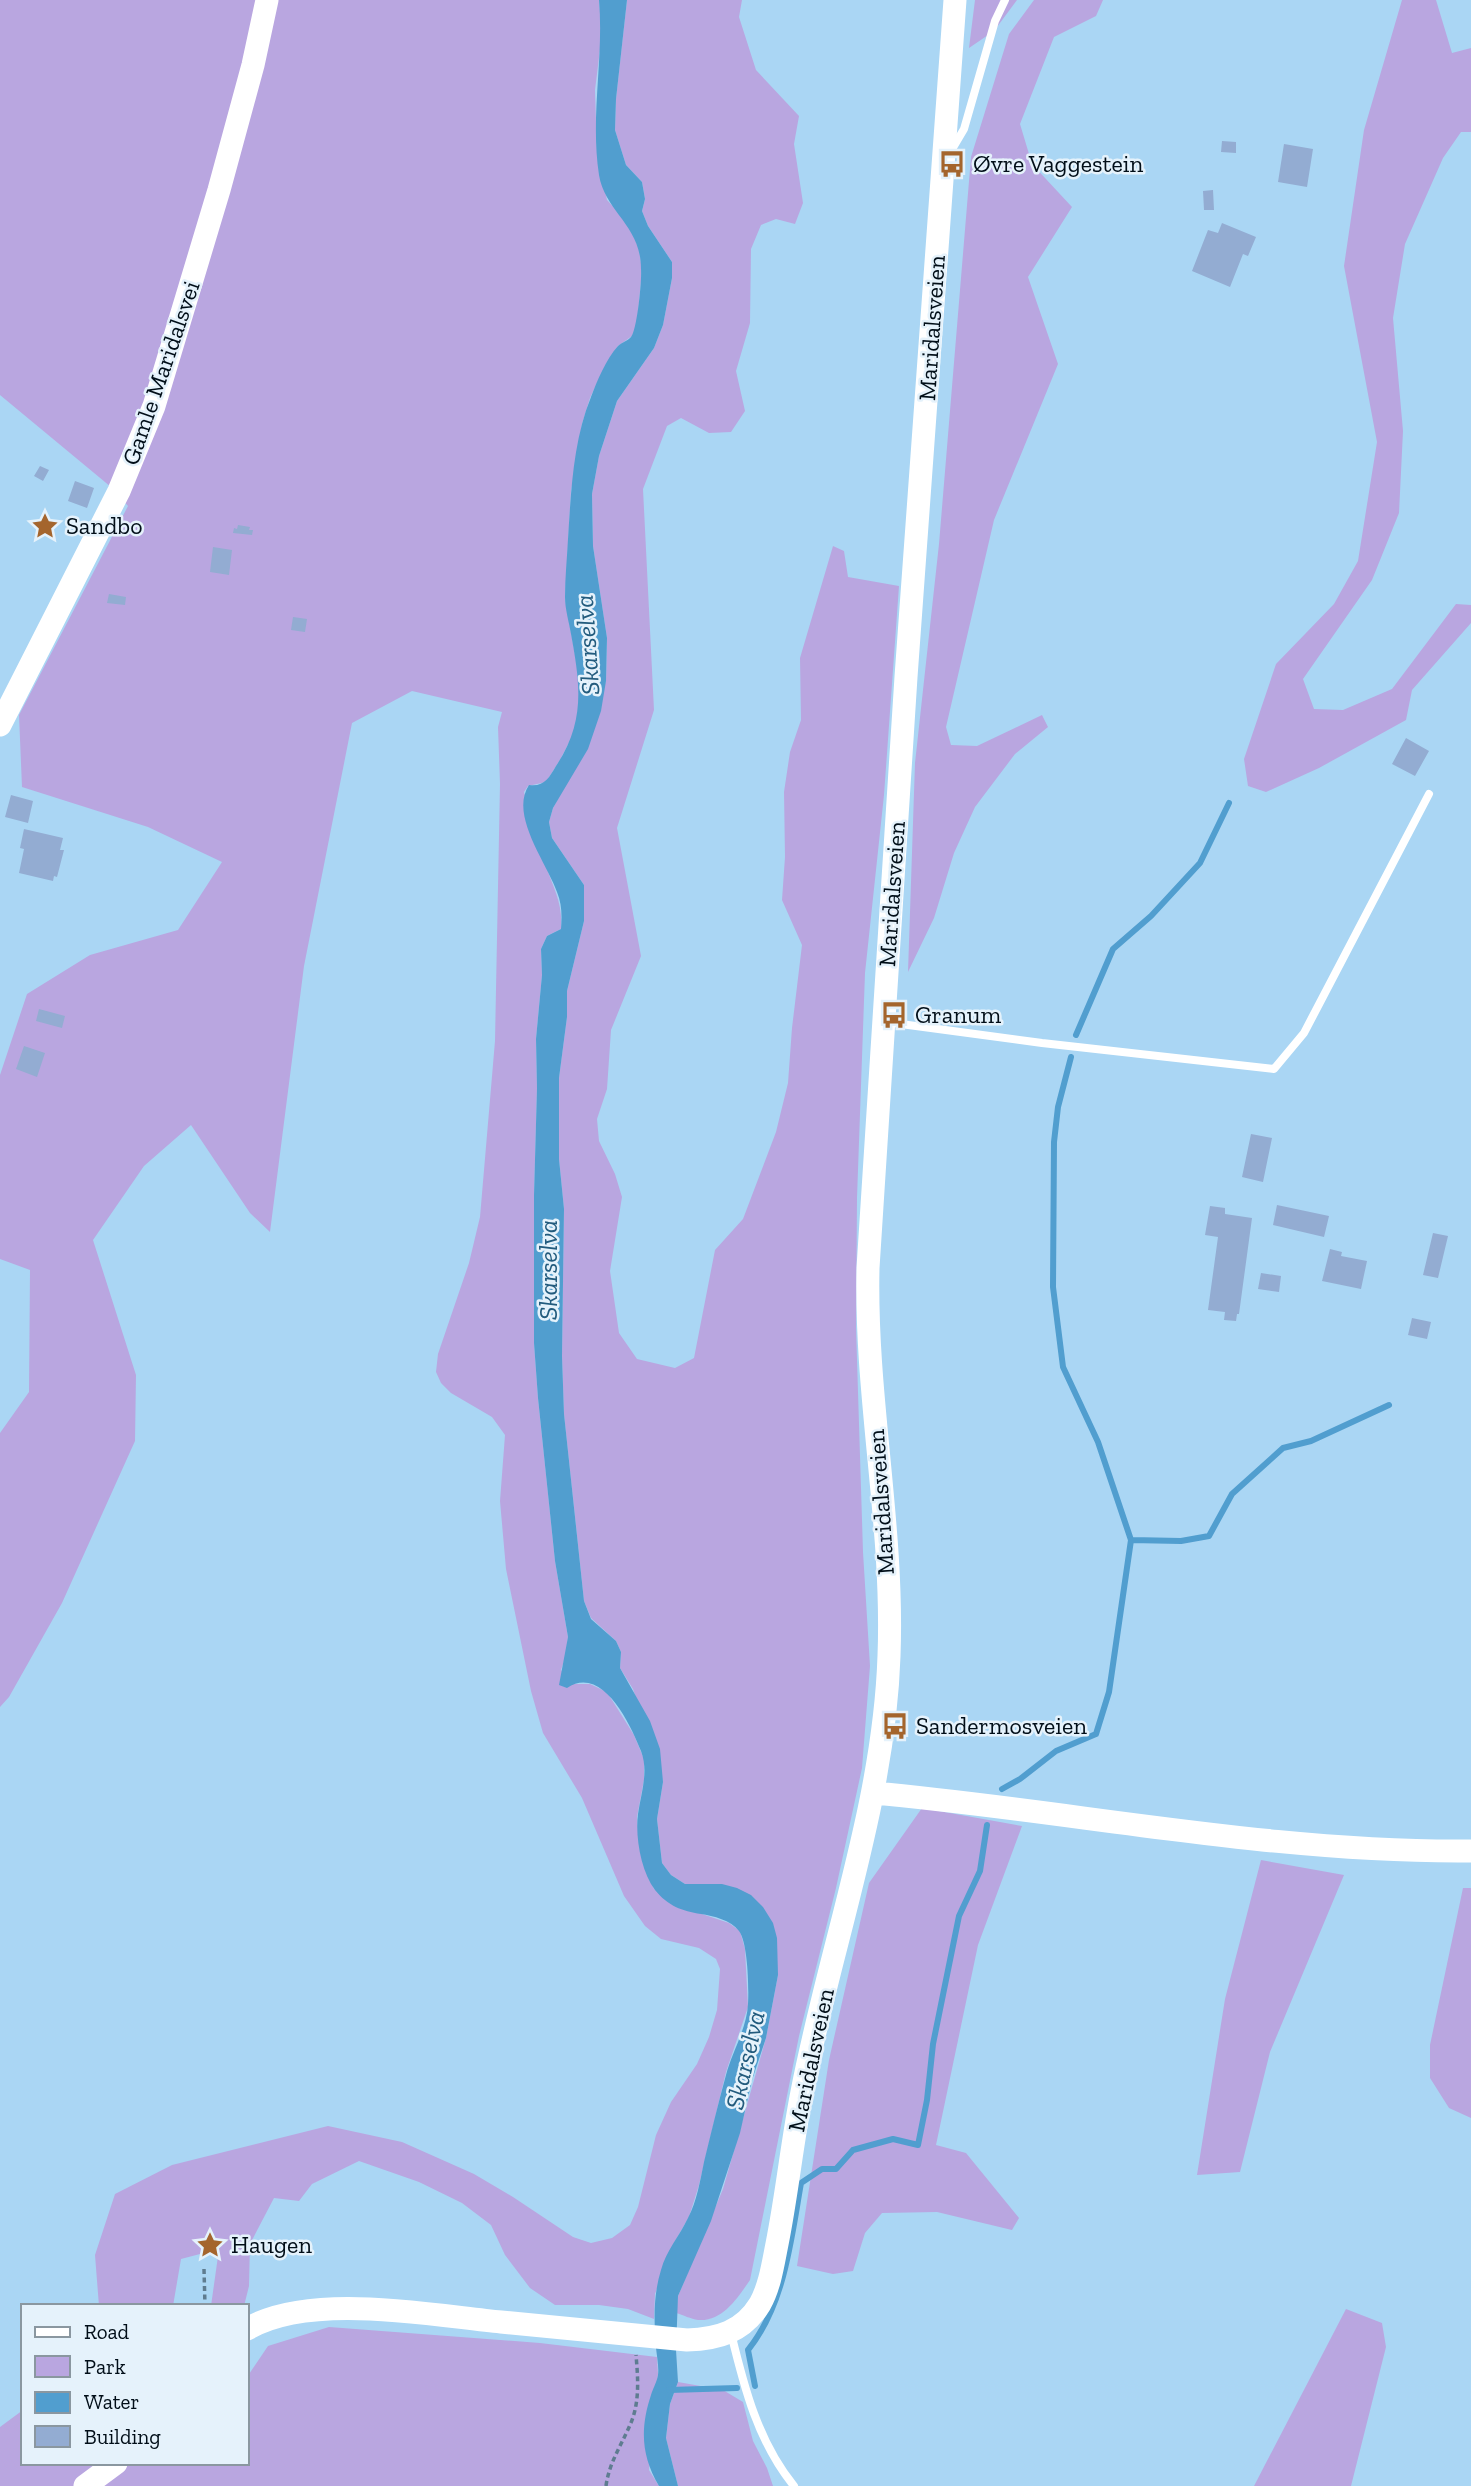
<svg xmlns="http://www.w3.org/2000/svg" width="1471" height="2486" font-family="'Zilla Slab',serif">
<rect width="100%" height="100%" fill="#aad6f4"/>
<path fill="#b9a6e0" d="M 0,0 L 599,0 L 602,33 L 595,90 L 597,152 L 607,200 L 621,215 L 631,231 L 639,248 L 642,270 L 637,324 L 632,336 L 618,346 L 605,366 L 590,398 L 582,424 L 571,491 L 565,599 L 577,666 L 580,706 L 574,733 L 560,760 L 546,782 L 528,786 L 524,792 C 531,817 538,842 546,866 C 554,890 563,903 561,929 L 547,936 L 541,949 L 542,975 L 536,1039 L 537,1088 L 534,1195 L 534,1343 L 538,1398 L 555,1561 L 568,1637 L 566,1655 L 561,1670 L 574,1684 L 590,1684 L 607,1692 L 634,1735 L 644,1759 L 644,1780 L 637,1817 L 639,1843 L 647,1873 L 654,1889 L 702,1914 L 729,1923 L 740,1931 L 745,1949 L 748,2007 L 726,2072 L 699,2185 L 689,2217 L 674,2243 L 655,2294 L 654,2319 L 628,2309 L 599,2305 L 555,2305 L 530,2288 L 505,2255 L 491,2225 L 462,2203 L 419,2182 L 359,2161 L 312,2184 L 299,2201 L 274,2198 L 250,2244 L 249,2286 L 244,2306 L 211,2306 L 219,2249 L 181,2259 L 173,2306 L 99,2306 L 95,2255 L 115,2194 L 172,2165 L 328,2126 L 402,2142 L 474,2174 L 513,2197 L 573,2237 L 591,2243 L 612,2238 L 630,2225 L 638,2207 L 656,2135 L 671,2102 L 697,2064 L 709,2037 L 717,2010 L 720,1969 L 716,1959 L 699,1948 L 661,1939 L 645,1926 L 624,1896 L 582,1798 L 543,1733 L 531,1691 L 506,1569 L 500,1501 L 505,1435 L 492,1417 L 451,1393 L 441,1383 L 436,1372 L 438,1354 L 469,1263 L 480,1217 L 495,1041 L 500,784 L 498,727 L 502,712 L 412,691 L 352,723 L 304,966 L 270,1232 L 250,1213 L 191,1125 L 144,1166 L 93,1240 L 136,1375 L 135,1441 L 62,1603 L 9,1697 L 0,1707 L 0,1433 L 29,1392 L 30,1270 L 0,1259 L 0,1075 L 27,994 L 90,955 L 178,930 L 222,862 L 148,827 L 22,787 L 19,715 L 128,506 L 111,487 L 0,395 Z
M 627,0 L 742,0 L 739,17 L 756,70 L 799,116 L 794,144 L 803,203 L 795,224 L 776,219 L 761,225 L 751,249 L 750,323 L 736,371 L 745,411 L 731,432 L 709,433 L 681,418 L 667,426 L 643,489 L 654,710 L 617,828 L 641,956 L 611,1030 L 607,1089 L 597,1119 L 599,1141 L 615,1174 L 622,1197 L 610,1271 L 619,1333 L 637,1359 L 675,1368 L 694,1358 L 715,1250 L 743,1219 L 776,1132 L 788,1083 L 792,1028 L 802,945 L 782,900 L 785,857 L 784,792 L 790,752 L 801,720 L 800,658 L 833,546 L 844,551 L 848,577 L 899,586 L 884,795 L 865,973 L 857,1198 L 856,1328 L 863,1552 L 870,1666 L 862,1768 L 836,1888 L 799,2036 L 750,2280 C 738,2297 723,2322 698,2320 C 691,2319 683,2315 676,2313 L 678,2296 L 723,2189 L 766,2038 L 778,1975 L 703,1885 L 685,1884 L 671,1875 L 662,1863 L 657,1819 L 663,1782 L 633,1689 L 620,1668 L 621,1652 L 616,1641 L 591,1618 L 584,1601 L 564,1414 L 562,1356 L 564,1209 L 559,1159 L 559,1078 L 567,1017 L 567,991 L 584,921 L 584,885 L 552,838 L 549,822 L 553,808 L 562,791 L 606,681 L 607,638 L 593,546 L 592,494 L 599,456 L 617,401 L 654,348 L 663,325 L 672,278 L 672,262 L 648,226 L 642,211 L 645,199 L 642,182 L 626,165 L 615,130 L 616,99 Z
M 975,0 L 1017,0 L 994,31 L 969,48 Z
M 1034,0 L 1103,0 L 1096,16 L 1054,37 L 1020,124 L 1032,164 L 1072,207 L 1028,277 L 1058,364 L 994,520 L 946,727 L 951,745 L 977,746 L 1042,715 L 1048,727 L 1015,754 L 975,807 L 954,853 L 934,918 L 908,972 L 915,763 L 939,544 L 971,157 L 1009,34 Z
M 1402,0 L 1436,0 L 1452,53 L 1471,48 L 1471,132 L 1461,132 L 1443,158 L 1405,244 L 1393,318 L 1403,431 L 1399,513 L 1372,580 L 1303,679 L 1314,709 L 1343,710 L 1392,689 L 1456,604 L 1471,605 L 1471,623 L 1412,690 L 1406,720 L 1319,768 L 1266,792 L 1248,786 L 1244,759 L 1276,664 L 1334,604 L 1358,561 L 1377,442 L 1344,266 L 1364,130 Z
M 922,1808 L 1022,1826 L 978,1945 L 936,2145 L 966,2153 L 1019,2218 L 1012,2230 L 937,2212 L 882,2213 L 865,2233 L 853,2271 L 833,2274 L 797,2266 L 829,2060 L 869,1883 Z
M 1261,1860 L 1344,1875 L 1270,2052 L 1240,2172 L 1197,2175 L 1225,1999 Z
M 1463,1888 L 1471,1888 L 1471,2118 L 1449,2108 L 1430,2078 L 1430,2045 Z
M 1346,2309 L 1382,2323 L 1386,2347 L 1351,2486 L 1254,2486 Z
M 329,2327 L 540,2343 L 657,2357 L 658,2374 L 649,2470 L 659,2486 L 0,2486 L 0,2427 L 23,2410 L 23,2463 L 247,2463 L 247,2377 L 268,2346 Z
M 678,2382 L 723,2390 L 743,2402 L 753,2441 L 767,2468 L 773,2486 L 678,2486 L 666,2438 L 670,2404 Z"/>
<path fill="#519ecf" d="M 599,0 L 627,0 L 616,99 L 615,130 L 626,165 L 642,182 L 645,199 L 642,211 L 648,226 L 672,262 L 672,278 L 663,325 L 654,348 L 617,401 L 599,456 L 592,494 L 593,546 L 607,638 L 606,681 L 601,711 L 588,749 L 553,808 L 549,822 L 552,838 L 584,885 L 584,921 L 567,991 L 567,1017 L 559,1078 L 559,1159 L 564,1209 L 562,1356 L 564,1414 L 584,1601 L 591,1619 L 616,1641 L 621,1652 L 620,1668 L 650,1721 L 660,1749 L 663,1782 L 657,1819 L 662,1863 L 671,1875 L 685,1884 L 722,1884 L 737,1888 L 751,1895 L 763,1907 L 773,1923 L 777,1938 L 778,1975 L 766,2038 L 752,2080 L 740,2133 L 711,2221 L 678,2296 L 676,2350 L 678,2382 L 670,2404 L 666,2438 L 678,2486 L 659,2486 C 641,2456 640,2428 651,2395 C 653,2388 657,2382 658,2375 C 659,2367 657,2357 656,2348 C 654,2321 653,2296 661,2270 C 666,2251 680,2235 688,2218 C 697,2201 700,2181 704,2162 C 711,2133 718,2104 726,2075 C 732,2052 747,2028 748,2004 C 749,1988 748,1943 739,1931 C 731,1920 713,1916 701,1914 C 682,1911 668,1906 655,1890 C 641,1871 635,1837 638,1814 C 641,1793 649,1772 641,1751 C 631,1726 603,1664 567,1688 L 559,1685 L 568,1637 L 555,1561 L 538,1398 L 534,1343 L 534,1195 L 537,1088 L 536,1039 L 542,975 L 541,949 L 547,936 L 561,929 C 562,916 562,904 557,892 C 547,863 509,815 529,785 C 544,787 549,778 556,766 C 586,721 580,683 571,634 C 569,622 565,609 565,597 C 565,578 567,558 568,539 C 571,492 573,441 591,397 C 597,381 606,359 618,346 C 622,342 628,341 631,337 C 637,330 642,281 641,269 C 641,225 605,212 599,175 C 590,116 604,59 599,0 Z"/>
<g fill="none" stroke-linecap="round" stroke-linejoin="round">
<path stroke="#519ecf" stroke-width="6" d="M 1076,1035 L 1113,949 L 1151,916 L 1200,863 L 1229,803
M 1131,1540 L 1181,1541 L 1209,1536 L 1232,1494 L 1283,1448 L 1311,1441 L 1389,1405
M 1002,1789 L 1020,1779 L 1056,1751 L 1096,1734 L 1109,1692 L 1131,1540 L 1098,1442 L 1063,1367 L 1053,1287 L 1054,1142 L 1058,1107 L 1071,1057
M 755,2386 L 748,2350 C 785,2304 791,2239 801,2183 L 822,2169 L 836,2169 L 853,2150 L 893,2139 L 918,2145 L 927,2100 L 933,2044 L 959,1916 L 980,1871 L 987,1825
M 669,2390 L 737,2388"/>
</g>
<path fill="#93acd2" d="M 1222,141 L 1236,142 L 1236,153 L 1221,152 Z
M 1284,144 L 1313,149 L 1307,187 L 1278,182 Z
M 1213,190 L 1214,210 L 1204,210 L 1203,191 Z
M 1222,223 L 1256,237 L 1248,256 L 1243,254 L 1230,287 L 1192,271 L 1208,230 L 1218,233 Z
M 40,466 L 49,470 L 43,481 L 34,476 Z
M 75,481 L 94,488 L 87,508 L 68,501 Z
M 238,525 L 250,527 L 249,530 L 253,530 L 252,535 L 233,533 L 234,528 L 237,529 Z
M 213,547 L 232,550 L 229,575 L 210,572 Z
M 109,594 L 126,597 L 125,605 L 107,603 Z
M 293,617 L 307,619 L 305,632 L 291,630 Z
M 1406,738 L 1429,751 L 1415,776 L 1392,764 Z
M 11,795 L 33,801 L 28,823 L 5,817 Z
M 24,829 L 63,838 L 60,850 L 64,850 L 57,877 L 54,876 L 53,881 L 19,873 L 24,849 L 20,848 Z
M 39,1009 L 65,1016 L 62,1028 L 36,1021 Z
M 24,1046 L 45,1053 L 37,1077 L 16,1069 Z
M 1251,1134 L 1272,1138 L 1263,1182 L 1242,1177 Z
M 1277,1205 L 1329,1216 L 1324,1237 L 1273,1225 Z
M 1210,1206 L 1225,1208 L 1225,1214 L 1252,1218 L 1239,1314 L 1237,1314 L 1236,1321 L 1224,1320 L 1225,1312 L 1208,1310 L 1218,1237 L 1205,1235 Z
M 1433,1233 L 1448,1236 L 1438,1278 L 1423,1275 Z
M 1330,1249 L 1342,1252 L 1341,1256 L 1367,1261 L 1361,1289 L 1322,1281 Z
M 1261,1273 L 1281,1276 L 1279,1292 L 1258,1289 Z
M 1412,1318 L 1431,1322 L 1427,1339 L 1408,1335 Z"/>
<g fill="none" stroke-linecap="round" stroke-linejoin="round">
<path stroke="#5e7c90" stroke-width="3.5" stroke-dasharray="5 3.5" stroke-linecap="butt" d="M 204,2269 L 205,2306
M 606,2486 C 609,2463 621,2446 630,2425 C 640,2403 638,2378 636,2355"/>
<path stroke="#fff" stroke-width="8" d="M 951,151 L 964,129 L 995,21 L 1005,0
M 886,1022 L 1042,1043 L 1274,1069 L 1304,1033 L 1429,794
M 731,2333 C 744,2387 758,2442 794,2486"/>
<path stroke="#fff" stroke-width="23" d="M 0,725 L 119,491 L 154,406 L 219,190 L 253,65 L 267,0
M 874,1793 C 1073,1811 1271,1853 1471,1851
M 247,2329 C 310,2292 429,2315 501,2322 C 563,2328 625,2334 687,2340 C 718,2339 743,2332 760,2304 C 770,2286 773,2264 777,2244 C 787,2194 792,2143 802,2092 C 830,1946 884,1805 889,1656 C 894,1526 865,1398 868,1268 L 906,677 L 955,0
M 85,2486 L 116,2463"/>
</g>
<defs>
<symbol id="bus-bare" viewBox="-9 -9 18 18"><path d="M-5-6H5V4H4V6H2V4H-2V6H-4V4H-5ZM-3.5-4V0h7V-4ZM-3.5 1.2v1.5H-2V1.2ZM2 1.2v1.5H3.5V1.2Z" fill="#a4652d" stroke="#e5f2fb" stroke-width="2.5" paint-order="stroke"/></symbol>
<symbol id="sight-bare" viewBox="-9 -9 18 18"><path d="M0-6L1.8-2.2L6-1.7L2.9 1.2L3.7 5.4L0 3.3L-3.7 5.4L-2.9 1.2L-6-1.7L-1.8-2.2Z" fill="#a4652d" stroke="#e5f2fb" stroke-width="2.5" paint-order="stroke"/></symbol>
</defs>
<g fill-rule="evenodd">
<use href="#bus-bare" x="933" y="145" width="38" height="38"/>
<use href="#sight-bare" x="26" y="507" width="38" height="38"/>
<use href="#bus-bare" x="875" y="996" width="38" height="38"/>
<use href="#bus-bare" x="876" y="1707" width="38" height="38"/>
<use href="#sight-bare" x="191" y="2226" width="38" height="38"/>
</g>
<g text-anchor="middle" stroke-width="5" stroke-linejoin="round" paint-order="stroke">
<g font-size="24" fill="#010e18" stroke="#e5f2fb" text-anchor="start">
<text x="973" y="172">Øvre Vaggestein</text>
<text x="66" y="534">Sandbo</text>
<text x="915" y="1023">Granum</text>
<text x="916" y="1734">Sandermosveien</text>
<text x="231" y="2253">Haugen</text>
</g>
<g font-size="24" fill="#010e18" stroke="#e5f2fb">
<text transform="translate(932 328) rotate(-86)" y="8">Maridalsveien</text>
<text transform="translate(161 373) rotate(-71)" y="8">Gamle Maridalsvei</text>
<text transform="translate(892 894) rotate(-86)" y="8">Maridalsveien</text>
<text transform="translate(881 1502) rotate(-94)" y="8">Maridalsveien</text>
<text transform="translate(811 2060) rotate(-78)" y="8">Maridalsveien</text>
</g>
<g font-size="26" font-style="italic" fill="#225b7d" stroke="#e5f2fb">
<text transform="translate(587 645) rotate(-94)" y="9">Skarselva</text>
<text transform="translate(548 1270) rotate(-90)" y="9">Skarselva</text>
<text transform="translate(745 2060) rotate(-77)" y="9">Skarselva</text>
</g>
</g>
<rect x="21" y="2304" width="228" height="161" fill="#e5f2fb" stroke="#8a97a0" stroke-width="2"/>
<rect x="35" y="2327" width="35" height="10" fill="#ffffff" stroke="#8a97a0" stroke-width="2"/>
<text x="84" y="2339" font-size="21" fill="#010e18">Road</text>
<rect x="35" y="2356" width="35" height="21" fill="#b9a6e0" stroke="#8a97a0" stroke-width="2"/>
<text x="84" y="2374" font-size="21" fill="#010e18">Park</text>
<rect x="35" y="2392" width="35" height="21" fill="#519ecf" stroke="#8a97a0" stroke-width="2"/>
<text x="84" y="2409" font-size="21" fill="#010e18">Water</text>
<rect x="35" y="2426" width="35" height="21" fill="#93acd2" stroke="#8a97a0" stroke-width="2"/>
<text x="84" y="2444" font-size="21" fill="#010e18">Building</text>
</svg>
